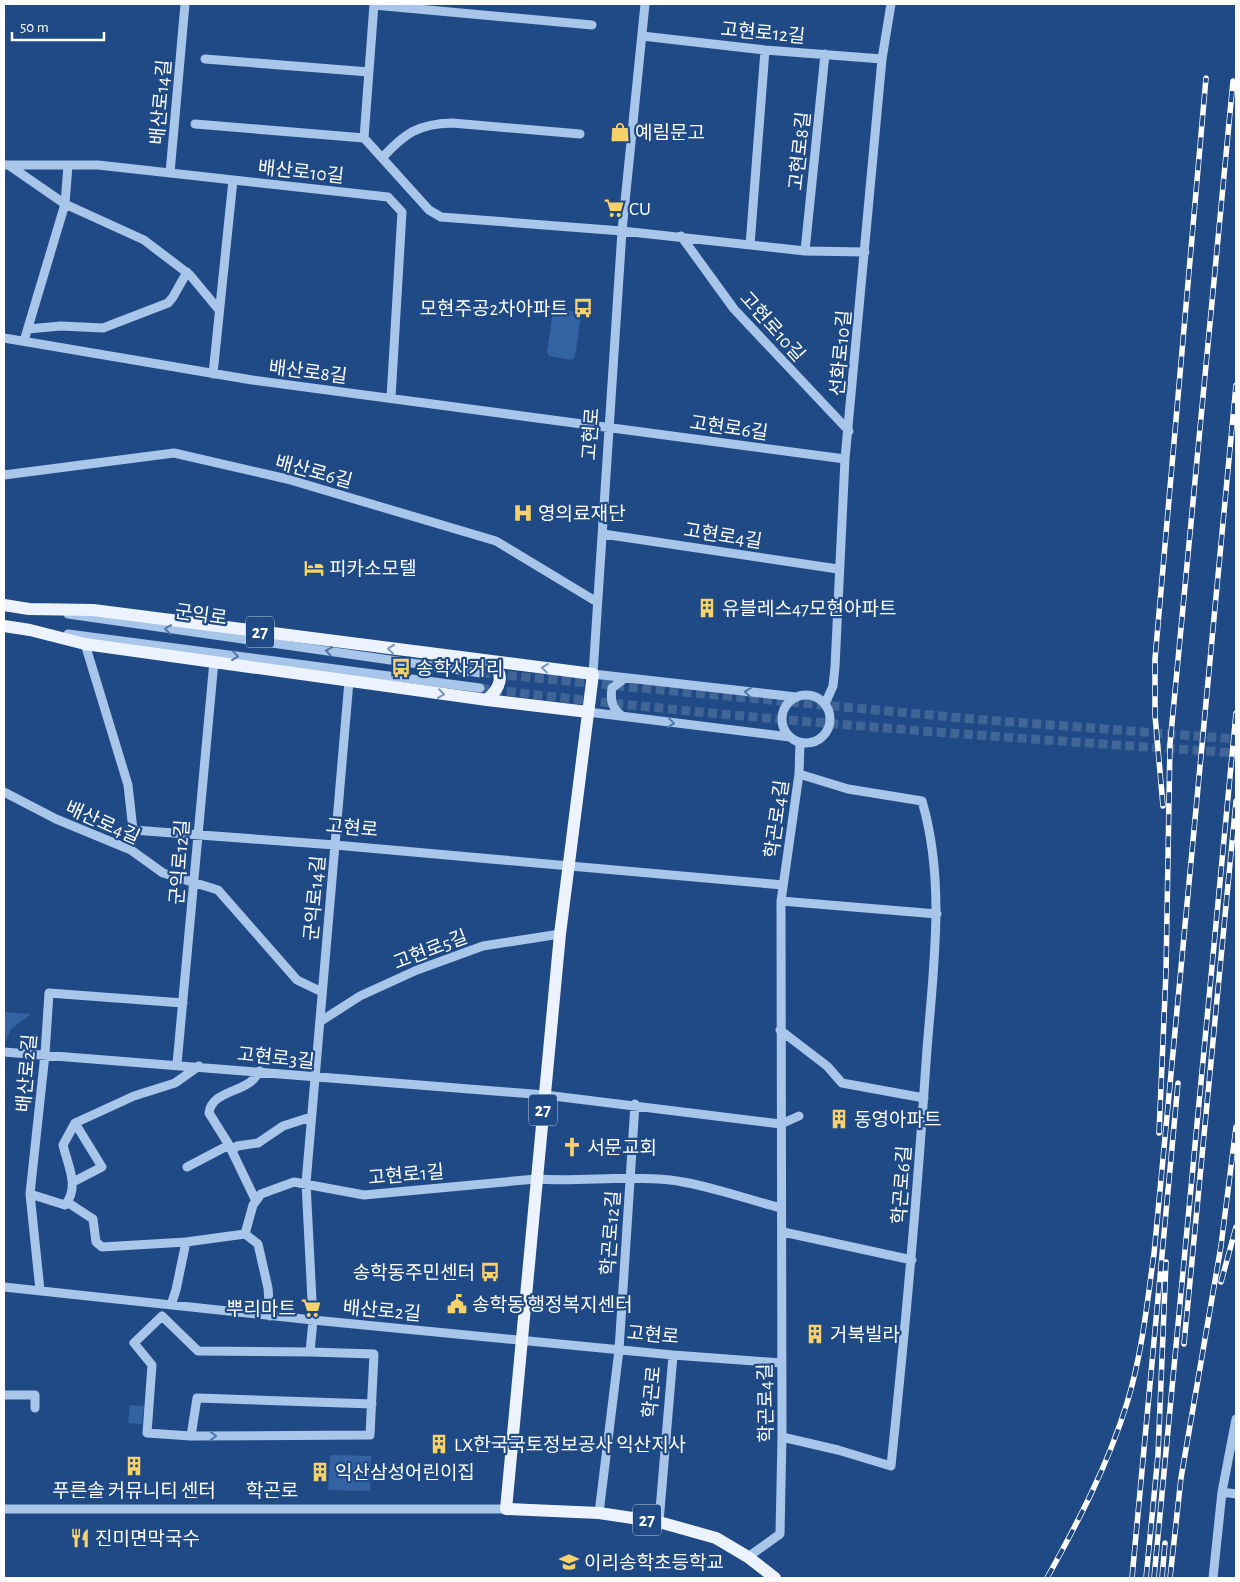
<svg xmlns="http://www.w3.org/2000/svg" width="1240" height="1582" font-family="'Alegreya Sans','Noto Sans KR',sans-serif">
<rect width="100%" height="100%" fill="#204a85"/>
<path fill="#3363a3" d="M 556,309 L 579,312 L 581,316 L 575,357 L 571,360 L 549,356 L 547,352 L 553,311 Z
M 4,1012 L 31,1014 L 11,1029 L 4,1045 Z
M 130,1405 L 144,1406 L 142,1424 L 128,1423 Z
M 330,1455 L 371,1456 L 370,1491 L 328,1490 Z"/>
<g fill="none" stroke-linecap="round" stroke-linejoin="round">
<path stroke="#416597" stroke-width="9" stroke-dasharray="9 4.5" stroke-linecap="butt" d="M 481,673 L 973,719 L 1236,739
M 480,688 C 731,719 983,736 1236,753"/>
<path stroke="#a8c5ea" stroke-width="9" d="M 645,4 L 622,231 L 593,674 L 796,697
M 374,5 L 592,25
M 642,36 L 765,50 L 882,59
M 205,59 L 369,72
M 195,124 L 364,138 L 429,210 L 441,217 L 622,231 L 805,251 L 865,252
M 364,138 L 374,4
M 382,158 C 405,133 418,124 452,123 L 580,134
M 4,165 L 98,165 L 388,197 L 402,212 L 391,398
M 10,166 L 65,204 L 144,240 L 190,275 L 219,310
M 170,173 L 185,4
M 681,236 L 734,309 L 849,431
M 750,245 L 765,50
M 805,251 L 825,54
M 28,329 L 61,326 L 103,328 L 168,303 L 173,297 L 187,272
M 4,338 L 252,380 L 845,459
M 24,341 L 65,204 L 68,165
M 213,374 L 233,180
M 4,475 L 174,453 L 287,479 L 496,541 L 597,602
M 603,534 L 838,569
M 68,614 L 481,673
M 68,634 L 480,688
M 85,644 L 128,785 L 133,830 L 335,845 L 783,885
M782 719a24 24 0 1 1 48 0a24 24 0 1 1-48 0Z
M 825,704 L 833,686 L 835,667 L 845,459 L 882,59 L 891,4
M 588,712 L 790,737
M 622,716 C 612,708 610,701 612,688 L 625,678
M 4,792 L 56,819 L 131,850 L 163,873 L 218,890 L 297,980 L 322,992
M 781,901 L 937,914
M 321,1021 L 360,996 L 417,970 L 483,946 L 560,934
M 780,1030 L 827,1066 L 842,1083 L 924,1098
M 4,1052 L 545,1095 L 781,1124 L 799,1116
M 177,1064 L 214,661
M 232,1151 L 237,1146 L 258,1143 L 283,1126 L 311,1117
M 187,1167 L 229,1145
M 73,1182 L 102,1167 L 75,1123
M 30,1194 L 65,1205 C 80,1187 68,1166 63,1145 L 75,1123 L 134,1096 L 175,1083 L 199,1066
M 256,1201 L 229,1145 L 209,1113 C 211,1094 236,1092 249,1083 C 254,1080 257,1075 260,1071
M 67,1202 L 93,1219 L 96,1242 L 102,1247 L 186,1242
M 783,1232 L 912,1260
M 245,1234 L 258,1244 L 268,1288 L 270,1316
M 4,1287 L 313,1320 L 673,1355 L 781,1363
M 40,1290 L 30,1194 L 45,1054 L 49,993 L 183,1003
M 171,1305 L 176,1290 L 186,1242 L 245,1234 L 253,1205 L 261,1194 L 294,1182 L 364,1195 L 536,1179 C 581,1182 625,1175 670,1180 C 705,1184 746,1199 781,1208
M 310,1352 L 374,1354 L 370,1435 L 191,1436 L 147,1433 L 152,1365 L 134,1343 L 162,1316 L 198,1351 L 310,1352 L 313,1320 L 306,1183 L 349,681
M 4,1395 L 35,1395 L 35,1408
M 191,1436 L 197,1398 L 372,1404
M 782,1437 L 838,1450 L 891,1466 C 905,1332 917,1198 926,1063 C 932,976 947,886 922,801 L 848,789 L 799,774
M 1222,1492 L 1236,1494
M 4,1509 L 506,1509
M 599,1513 L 619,1350 L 635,1104
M 659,1522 L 673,1355
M 748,1557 L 780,1534 L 782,1437 L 781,901 L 799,774 L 800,742
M 1213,1578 L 1222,1492 L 1236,1419"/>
<path stroke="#ecf3fe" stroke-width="12" d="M 4,605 L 29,609 L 93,610 L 593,674 L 560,934 L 506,1509 L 599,1513 L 659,1522 L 716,1538 L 748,1557 L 775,1578
M 4,626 L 30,630 L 85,644 L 487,700 L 588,712
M 487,700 C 500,688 506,675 491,662"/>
<defs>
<path id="rail" d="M 1163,806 L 1155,715 L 1155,659 L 1206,78
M 1159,1133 L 1166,972 L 1170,744 L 1233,81
M 1221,1282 L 1236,1227
M 1184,1344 L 1236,801
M 1047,1578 C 1078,1522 1108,1465 1127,1403 C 1142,1355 1147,1303 1154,1254 L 1236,385
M 1132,1578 L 1178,1083
M 1146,1578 L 1158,1455 L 1166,1262
M 1154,1578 L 1236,713
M 1162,1578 L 1165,1543
M 1170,1578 L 1181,1478 L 1221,1246 L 1236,1127"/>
</defs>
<use href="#rail" stroke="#fff" stroke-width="5.5"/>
<use href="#rail" stroke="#204a85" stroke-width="4" stroke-dasharray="11" stroke-linecap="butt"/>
</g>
<defs><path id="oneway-chevron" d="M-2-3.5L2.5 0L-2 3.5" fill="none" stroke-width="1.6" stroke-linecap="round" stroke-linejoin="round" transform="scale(1.25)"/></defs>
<g stroke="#5075a8">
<use href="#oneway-chevron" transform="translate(168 629) rotate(-172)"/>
<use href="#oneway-chevron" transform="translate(329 651) rotate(-172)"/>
<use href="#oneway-chevron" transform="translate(235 656) rotate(7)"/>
<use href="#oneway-chevron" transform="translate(748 692) rotate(-174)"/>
<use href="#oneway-chevron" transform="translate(671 723) rotate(7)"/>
<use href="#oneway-chevron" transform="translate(213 1436)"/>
</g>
<g stroke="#7c96bb">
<use href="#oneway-chevron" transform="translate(391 649) rotate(-173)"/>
<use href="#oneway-chevron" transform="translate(545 668) rotate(-173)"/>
<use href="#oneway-chevron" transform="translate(441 694) rotate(8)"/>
</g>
<defs>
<symbol id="shop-bare" viewBox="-9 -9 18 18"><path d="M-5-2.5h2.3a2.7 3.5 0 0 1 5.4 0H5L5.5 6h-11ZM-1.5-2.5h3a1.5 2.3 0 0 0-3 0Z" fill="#f7d169" stroke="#204a85" stroke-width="2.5" paint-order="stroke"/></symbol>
<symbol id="supermarket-bare" viewBox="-9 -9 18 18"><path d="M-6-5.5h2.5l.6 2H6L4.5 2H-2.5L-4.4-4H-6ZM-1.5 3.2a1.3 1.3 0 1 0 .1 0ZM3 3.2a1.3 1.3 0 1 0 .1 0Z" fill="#f7d169" stroke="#204a85" stroke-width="2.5" paint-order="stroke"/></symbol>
<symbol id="bus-bare" viewBox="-9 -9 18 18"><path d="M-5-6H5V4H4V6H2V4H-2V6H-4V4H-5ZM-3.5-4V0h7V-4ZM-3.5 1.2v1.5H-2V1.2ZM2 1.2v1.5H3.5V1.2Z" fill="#f7d169" stroke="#204a85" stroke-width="2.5" paint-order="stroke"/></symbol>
<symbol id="hospital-bare" viewBox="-9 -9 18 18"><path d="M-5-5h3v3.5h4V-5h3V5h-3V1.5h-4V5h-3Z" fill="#f7d169" stroke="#204a85" stroke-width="2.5" paint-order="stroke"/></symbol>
<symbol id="hotel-bare" viewBox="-9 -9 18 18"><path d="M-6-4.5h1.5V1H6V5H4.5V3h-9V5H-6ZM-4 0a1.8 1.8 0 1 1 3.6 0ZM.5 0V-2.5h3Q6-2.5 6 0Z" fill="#f7d169" stroke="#204a85" stroke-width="2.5" paint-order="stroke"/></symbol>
<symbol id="building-bare" viewBox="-9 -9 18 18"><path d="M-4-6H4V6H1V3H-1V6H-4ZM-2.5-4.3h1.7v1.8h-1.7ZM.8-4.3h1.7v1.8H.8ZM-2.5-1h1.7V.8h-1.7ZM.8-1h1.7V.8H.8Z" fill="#f7d169" stroke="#204a85" stroke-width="2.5" paint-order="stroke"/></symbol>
<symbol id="church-bare" viewBox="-9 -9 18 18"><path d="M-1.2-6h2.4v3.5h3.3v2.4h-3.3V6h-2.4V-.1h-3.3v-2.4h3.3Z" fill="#f7d169" stroke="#204a85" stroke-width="2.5" paint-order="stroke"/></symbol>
<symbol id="civic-bare" viewBox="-9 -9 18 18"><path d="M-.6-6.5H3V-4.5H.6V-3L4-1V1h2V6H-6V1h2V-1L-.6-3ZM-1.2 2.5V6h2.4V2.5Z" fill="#f7d169" stroke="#204a85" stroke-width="2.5" paint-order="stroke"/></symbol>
<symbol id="restaurant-bare" viewBox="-9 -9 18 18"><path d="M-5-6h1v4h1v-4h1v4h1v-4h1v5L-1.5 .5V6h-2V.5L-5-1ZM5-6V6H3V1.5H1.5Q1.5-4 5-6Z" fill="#f7d169" stroke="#204a85" stroke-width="2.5" paint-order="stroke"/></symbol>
<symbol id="school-bare" viewBox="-9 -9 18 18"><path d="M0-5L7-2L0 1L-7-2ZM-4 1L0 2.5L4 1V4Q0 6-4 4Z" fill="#f7d169" stroke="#204a85" stroke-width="2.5" paint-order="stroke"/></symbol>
</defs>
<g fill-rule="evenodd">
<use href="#shop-bare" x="606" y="118" width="28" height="28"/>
<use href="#supermarket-bare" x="600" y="194" width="28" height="28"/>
<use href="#bus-bare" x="569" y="294" width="28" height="28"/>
<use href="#hospital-bare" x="509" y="499" width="28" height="28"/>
<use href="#hotel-bare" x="300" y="554" width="28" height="28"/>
<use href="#building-bare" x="693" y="594" width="28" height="28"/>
<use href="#bus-bare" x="387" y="654" width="28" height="28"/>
<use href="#building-bare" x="825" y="1105" width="28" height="28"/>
<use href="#church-bare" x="558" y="1133" width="28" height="28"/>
<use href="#bus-bare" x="476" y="1258" width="28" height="28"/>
<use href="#civic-bare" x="443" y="1290" width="28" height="28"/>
<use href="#supermarket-bare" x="297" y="1294" width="28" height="28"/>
<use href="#building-bare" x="801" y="1320" width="28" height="28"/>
<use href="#building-bare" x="425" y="1430" width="28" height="28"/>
<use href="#building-bare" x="120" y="1452" width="28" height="28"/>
<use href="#building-bare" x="306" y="1458" width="28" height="28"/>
<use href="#restaurant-bare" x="66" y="1524" width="28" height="28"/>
<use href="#school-bare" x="555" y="1548" width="28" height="28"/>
</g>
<g text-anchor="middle" stroke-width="4.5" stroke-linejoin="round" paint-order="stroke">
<g fill="#204a85" stroke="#bcc9da" stroke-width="1">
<rect x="246" y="616.5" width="28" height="31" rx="4"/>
<rect x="529" y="1094.5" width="28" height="31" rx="4"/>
<rect x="633" y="1504.5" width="28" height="31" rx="4"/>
</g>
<g font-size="18" font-weight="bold" fill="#fff">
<text x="260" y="638">27</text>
<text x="543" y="1116">27</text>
<text x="647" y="1526">27</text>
</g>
<g font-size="19" fill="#fff" stroke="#204a85">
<text transform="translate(763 32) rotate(5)" y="7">고현로12길</text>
<text transform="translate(160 102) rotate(-85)" y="7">배산로14길</text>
<text transform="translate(799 151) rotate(-84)" y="7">고현로8길</text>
<text transform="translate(301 171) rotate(6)" y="7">배산로10길</text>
<text transform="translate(773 326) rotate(48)" y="7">고현로10길</text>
<text transform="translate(840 353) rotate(-85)" y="7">선화로10길</text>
<text transform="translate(308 371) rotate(7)" y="7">배산로8길</text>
<text transform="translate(729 427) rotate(8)" y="7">고현로6길</text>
<text transform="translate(590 434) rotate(-86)" y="7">고현로</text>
<text transform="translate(314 471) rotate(15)" y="7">배산로6길</text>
<text transform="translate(723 535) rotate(9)" y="7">고현로4길</text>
<text transform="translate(201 614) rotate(8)" y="7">군익로</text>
<text transform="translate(776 819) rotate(-82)" y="7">학곤로4길</text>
<text transform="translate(103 822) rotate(24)" y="7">배산로4길</text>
<text transform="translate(352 827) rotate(5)" y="7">고현로</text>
<text transform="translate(179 862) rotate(-86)" y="7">군익로12길</text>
<text transform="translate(314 898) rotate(-85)" y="7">군익로14길</text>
<text transform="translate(430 949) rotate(-21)" y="7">고현로5길</text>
<text transform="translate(276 1057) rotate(6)" y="7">고현로3길</text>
<text transform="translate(26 1073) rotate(-85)" y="7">배산로2길</text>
<text transform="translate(406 1174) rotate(-5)" y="7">고현로1길</text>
<text transform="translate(901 1185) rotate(-86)" y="7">학곤로6길</text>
<text transform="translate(610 1233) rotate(-86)" y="7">학곤로12길</text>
<text transform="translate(382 1310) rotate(5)" y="7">배산로2길</text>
<text transform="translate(653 1334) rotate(5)" y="7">고현로</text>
<text transform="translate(651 1392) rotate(-85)" y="7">학곤로</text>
<text transform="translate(765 1403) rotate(-91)" y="7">학곤로4길</text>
<text x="272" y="1497">학곤로</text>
</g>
<g font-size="19" fill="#fff" stroke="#204a85" text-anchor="start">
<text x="635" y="139">예림문고</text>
<text x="629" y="215">CU</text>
<text x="568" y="315" text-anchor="end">모현주공2차아파트</text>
<text x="538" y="520">영의료재단</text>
<text x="329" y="575">피카소모텔</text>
<text x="722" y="615">유블레스47모현아파트</text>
<text x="416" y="675">송학사거리</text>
<text x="854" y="1126">동영아파트</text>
<text x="587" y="1154">서문교회</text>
<text x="475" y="1279" text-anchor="end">송학동주민센터</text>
<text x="472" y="1311">송학동 행정복지센터</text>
<text x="296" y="1315" text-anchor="end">뿌리마트</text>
<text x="830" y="1341">거북빌라</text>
<text x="454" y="1451">LX한국국토정보공사 익산지사</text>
<text x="335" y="1479">익산삼성어린이집</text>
<text x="134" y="1497" text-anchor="middle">푸른솔 커뮤니티 센터</text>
<text x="95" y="1545">진미면막국수</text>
<text x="584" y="1569">이리송학초등학교</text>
</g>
</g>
<rect width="1240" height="1582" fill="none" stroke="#ffffff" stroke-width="10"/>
<path d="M12 32v8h92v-8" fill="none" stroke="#ffffff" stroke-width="2.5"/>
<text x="20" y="32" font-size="15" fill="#ffffff" stroke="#204a85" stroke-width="4" paint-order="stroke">50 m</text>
</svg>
